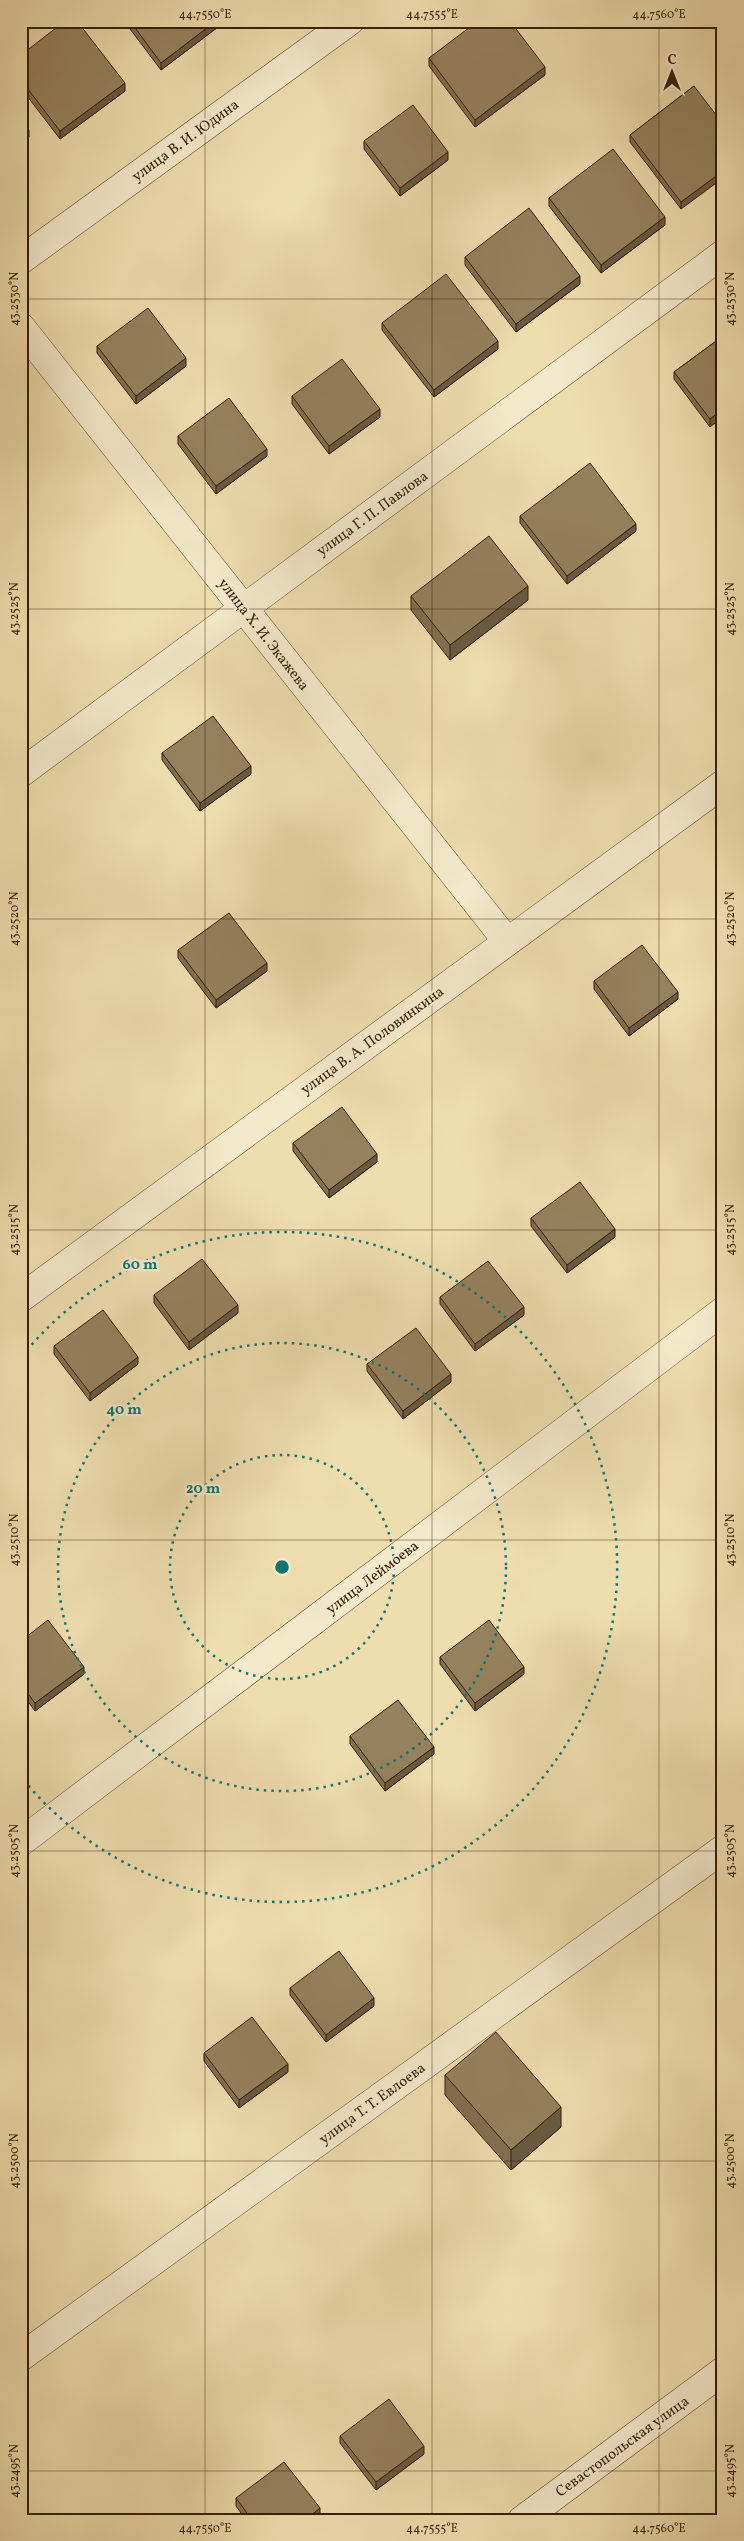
<svg xmlns="http://www.w3.org/2000/svg" width="744" height="2541" font-family="Vollkorn,serif">
<rect width="100%" height="100%" fill="#eeddaf"/>
<filter id="stains"><feTurbulence type="fractalNoise" baseFrequency=".004" numOctaves="4"/><feColorMatrix values="0 0 0 0 .2 0 0 0 0 .09 0 0 0 0 .02 0 0 0 .5 -.17"/></filter>
<radialGradient id="worn" r=".72"><stop offset=".6" stop-color="#630" stop-opacity="0"/><stop offset="1" stop-color="#630" stop-opacity=".3"/></radialGradient>
<g fill="none" stroke-linecap="round" stroke-linejoin="round">
<defs>
<path id="minor" d="M 21,260 L 350,21
M 21,327 L 507,941
M 21,773 L 723,254
M 21,1298 L 723,784
M 21,1842 L 723,1311
M 21,2357 L 723,1849
M 522,2520 L 723,2371"/>
</defs>
<use href="#minor" stroke="#634d2f" stroke-width="29"/>
<use href="#minor" stroke="#f4e9cb" stroke-width="28"/>
</g>
<path fill="#806f50" stroke="#351d04" d="M 124,21 L 226,21 L 161,70 Z
M 21,55 L 125,91 L 60,139 L 21,88 Z
M 429,58 L 545,75 L 475,127 L 429,66 Z
M 694,86 L 681,209 L 630,142 L 630,135 Z
M 364,141 L 448,160 L 400,196 L 364,149 Z
M 549,198 L 665,225 L 601,273 L 549,206 Z
M 465,257 L 580,284 L 516,332 L 465,265 Z
M 382,323 L 498,349 L 434,397 L 382,330 Z
M 723,336 L 710,427 L 674,379 L 674,372 Z
M 97,346 L 186,366 L 136,404 L 97,353 Z
M 292,396 L 380,417 L 329,454 L 292,404 Z
M 178,436 L 267,456 L 216,494 L 178,444 Z
M 520,516 L 636,531 L 567,584 L 520,523 Z
M 411,596 L 528,600 L 450,660 L 411,610 Z
M 162,753 L 251,774 L 200,811 L 162,760 Z
M 178,950 L 267,971 L 216,1008 L 178,958 Z
M 594,981 L 678,999 L 629,1036 L 594,989 Z
M 293,1143 L 377,1162 L 329,1198 L 293,1151 Z
M 531,1218 L 615,1237 L 567,1273 L 531,1226 Z
M 154,1295 L 238,1313 L 189,1350 L 154,1303 Z
M 440,1297 L 524,1315 L 475,1351 L 440,1304 Z
M 54,1346 L 138,1364 L 90,1401 L 54,1354 Z
M 367,1364 L 451,1382 L 403,1419 L 367,1371 Z
M 21,1641 L 84,1674 L 35,1711 L 21,1692 Z
M 440,1657 L 524,1674 L 475,1711 L 440,1664 Z
M 350,1736 L 434,1754 L 385,1791 L 350,1744 Z
M 290,1988 L 374,2006 L 326,2042 L 290,1995 Z
M 204,2053 L 288,2072 L 239,2108 L 204,2061 Z
M 445,2075 L 561,2127 L 511,2170 L 445,2095 Z
M 340,2436 L 424,2454 L 376,2490 L 340,2443 Z
M 236,2498 L 320,2516 L 315,2520 L 246,2520 L 236,2506 Z"/>
<path fill="#685a41" stroke="#351d04" d="M 216,21 L 226,21 L 161,70 L 161,63 Z
M 545,67 L 545,75 L 475,127 L 475,120 Z
M 125,83 L 125,91 L 60,139 L 60,131 Z
M 29,130 L 29,137 L 21,143 L 21,135 Z
M 448,152 L 448,160 L 400,196 L 400,188 Z
M 723,171 L 723,178 L 681,209 L 681,202 Z
M 665,217 L 665,225 L 601,273 L 601,265 Z
M 580,276 L 580,284 L 516,332 L 516,324 Z
M 498,341 L 498,349 L 434,397 L 434,390 Z
M 186,358 L 186,366 L 136,404 L 136,396 Z
M 380,409 L 380,417 L 329,454 L 329,446 Z
M 723,409 L 723,417 L 710,427 L 710,419 Z
M 267,449 L 267,456 L 216,494 L 216,486 Z
M 636,524 L 636,531 L 567,584 L 567,576 Z
M 528,586 L 528,600 L 450,660 L 450,645 Z
M 251,766 L 251,774 L 200,811 L 200,803 Z
M 267,963 L 267,971 L 216,1008 L 216,1000 Z
M 678,992 L 678,999 L 629,1036 L 629,1028 Z
M 377,1154 L 377,1162 L 329,1198 L 329,1190 Z
M 615,1229 L 615,1237 L 567,1273 L 567,1265 Z
M 238,1305 L 238,1313 L 189,1350 L 189,1342 Z
M 524,1307 L 524,1315 L 475,1351 L 475,1344 Z
M 138,1357 L 138,1364 L 90,1401 L 90,1393 Z
M 451,1374 L 451,1382 L 403,1419 L 403,1411 Z
M 84,1667 L 84,1674 L 35,1711 L 35,1703 Z
M 524,1667 L 524,1674 L 475,1711 L 475,1703 Z
M 434,1747 L 434,1754 L 385,1791 L 385,1783 Z
M 374,1998 L 374,2006 L 326,2042 L 326,2035 Z
M 288,2064 L 288,2072 L 239,2108 L 239,2100 Z
M 561,2107 L 561,2127 L 511,2170 L 511,2150 Z
M 424,2446 L 424,2454 L 376,2490 L 376,2482 Z
M 320,2508 L 320,2516 L 315,2520 L 305,2520 Z"/>
<path fill="#95815d" stroke="#351d04" d="M 65,21 L 77,21 L 125,83 L 60,131 L 21,80 L 21,55 Z
M 130,21 L 216,21 L 161,63 Z
M 478,21 L 510,21 L 545,67 L 475,120 L 429,58 Z
M 694,86 L 723,124 L 723,171 L 681,202 L 630,135 Z
M 413,105 L 448,152 L 400,188 L 364,141 Z
M 21,120 L 29,130 L 21,135 Z
M 613,149 L 665,217 L 601,265 L 549,198 Z
M 529,208 L 580,276 L 516,324 L 465,257 Z
M 446,274 L 498,341 L 434,390 L 382,323 Z
M 148,308 L 186,358 L 136,396 L 97,346 Z
M 723,336 L 723,409 L 710,419 L 674,372 Z
M 342,359 L 380,409 L 329,446 L 292,396 Z
M 229,398 L 267,449 L 216,486 L 178,436 Z
M 590,463 L 636,524 L 567,576 L 520,516 Z
M 489,536 L 528,586 L 450,645 L 411,596 Z
M 213,716 L 251,766 L 200,803 L 162,753 Z
M 229,913 L 267,963 L 216,1000 L 178,950 Z
M 642,945 L 678,992 L 629,1028 L 594,981 Z
M 342,1107 L 377,1154 L 329,1190 L 293,1143 Z
M 580,1182 L 615,1229 L 567,1265 L 531,1218 Z
M 202,1259 L 238,1305 L 189,1342 L 154,1295 Z
M 488,1261 L 524,1307 L 475,1344 L 440,1297 Z
M 103,1310 L 138,1357 L 90,1393 L 54,1346 Z
M 416,1328 L 451,1374 L 403,1411 L 367,1364 Z
M 48,1620 L 84,1667 L 35,1703 L 21,1685 L 21,1641 Z
M 489,1620 L 524,1667 L 475,1703 L 440,1657 Z
M 398,1700 L 434,1747 L 385,1783 L 350,1736 Z
M 339,1951 L 374,1998 L 326,2035 L 290,1988 Z
M 252,2017 L 288,2064 L 239,2100 L 204,2053 Z
M 496,2032 L 561,2107 L 511,2150 L 445,2075 Z
M 389,2399 L 424,2446 L 376,2482 L 340,2436 Z
M 284,2462 L 320,2508 L 305,2520 L 252,2520 L 236,2498 Z"/>
<path fill="none" stroke="#351d04" stroke-width="1" stroke-opacity="0.45" d="M 205,21 L 205,2520M 432,21 L 432,2520M 659,21 L 659,2520M 21,299 L 723,299M 21,609 L 723,609M 21,919 L 723,919M 21,1230 L 723,1230M 21,1540 L 723,1540M 21,1851 L 723,1851M 21,2161 L 723,2161M 21,2471 L 723,2471"/>
<g fill="none" stroke="#0f766e" stroke-width="2.5" stroke-dasharray="2.5 5">
<circle cx="282" cy="1567" r="112"/>
<circle cx="282" cy="1567" r="224"/>
<path d="M22 1356A335 335 0 1 1 22 1778"/>
</g>
<g text-anchor="middle" stroke-width="4.5" stroke-linejoin="round" paint-order="stroke">
<g font-size="15" fill="#351d04" stroke="#f4e9cb">
<text transform="translate(185 140) rotate(-36)" y="5">улица В. И. Юдина</text>
<text transform="translate(372 513) rotate(-36)" y="5">улица Г. П. Павлова</text>
<text transform="translate(264 634) rotate(52)" y="5">улица Х. И. Экажева</text>
<text transform="translate(372 1040) rotate(-36)" y="5">улица В. А. Половинкина</text>
<text transform="translate(372 1577) rotate(-37)" y="5">улица Леймоева</text>
<text transform="translate(372 2103) rotate(-36)" y="5">улица Т. Т. Евлоева</text>
<text transform="translate(622 2446) rotate(-36)" y="5">Севастопольская улица</text>
</g>
</g>
<circle cx="282" cy="1567" r="8" fill="#0f766e" stroke="#f4e9cb" stroke-width="2.5"/>
<g font-size="15" text-anchor="middle" font-weight="bold" fill="#0f766e" stroke="#f4e9cb" stroke-width="4.5" stroke-linejoin="round" paint-order="stroke">
<text x="140" y="1269">60 m</text>
<text x="124" y="1414">40 m</text>
<text x="203" y="1493">20 m</text>
</g>
<rect width="744" height="2541" fill="none" stroke="#eeddaf" stroke-width="55"/>
<g transform="translate(672 72)" stroke="#f4e9cb" stroke-width="4" paint-order="stroke">
<path d="M0-4L9 19L0 12L-9 19Z" fill="#351d04"/>
<text y="-8" font-size="14" font-weight="bold" text-anchor="middle" fill="#351d04">С</text>
</g>
<rect x="28" y="28" width="688" height="2486" fill="none" stroke="#351d04" stroke-width="2"/>
<g font-size="12" text-anchor="middle" fill="#351d04">
<text x="205" y="18">44.7550°E</text>
<text x="432" y="18">44.7555°E</text>
<text x="659" y="18">44.7560°E</text>
<text transform="translate(14 299) rotate(-90)" y="4">43.2530°N</text>
<text transform="translate(730 299) rotate(-90)" y="4">43.2530°N</text>
<text transform="translate(14 609) rotate(-90)" y="4">43.2525°N</text>
<text transform="translate(730 609) rotate(-90)" y="4">43.2525°N</text>
<text transform="translate(14 919) rotate(-90)" y="4">43.2520°N</text>
<text transform="translate(730 919) rotate(-90)" y="4">43.2520°N</text>
<text transform="translate(14 1230) rotate(-90)" y="4">43.2515°N</text>
<text transform="translate(730 1230) rotate(-90)" y="4">43.2515°N</text>
<text transform="translate(14 1540) rotate(-90)" y="4">43.2510°N</text>
<text transform="translate(730 1540) rotate(-90)" y="4">43.2510°N</text>
<text transform="translate(14 1851) rotate(-90)" y="4">43.2505°N</text>
<text transform="translate(730 1851) rotate(-90)" y="4">43.2505°N</text>
<text transform="translate(14 2161) rotate(-90)" y="4">43.2500°N</text>
<text transform="translate(730 2161) rotate(-90)" y="4">43.2500°N</text>
<text transform="translate(14 2471) rotate(-90)" y="4">43.2495°N</text>
<text transform="translate(730 2471) rotate(-90)" y="4">43.2495°N</text>
<text x="205" y="2532">44.7550°E</text>
<text x="432" y="2532">44.7555°E</text>
<text x="659" y="2532">44.7560°E</text>
</g>
<rect width="100%" height="100%" filter="url(#stains)"/>
<rect width="100%" height="100%" fill="url(#worn)"/>
</svg>
